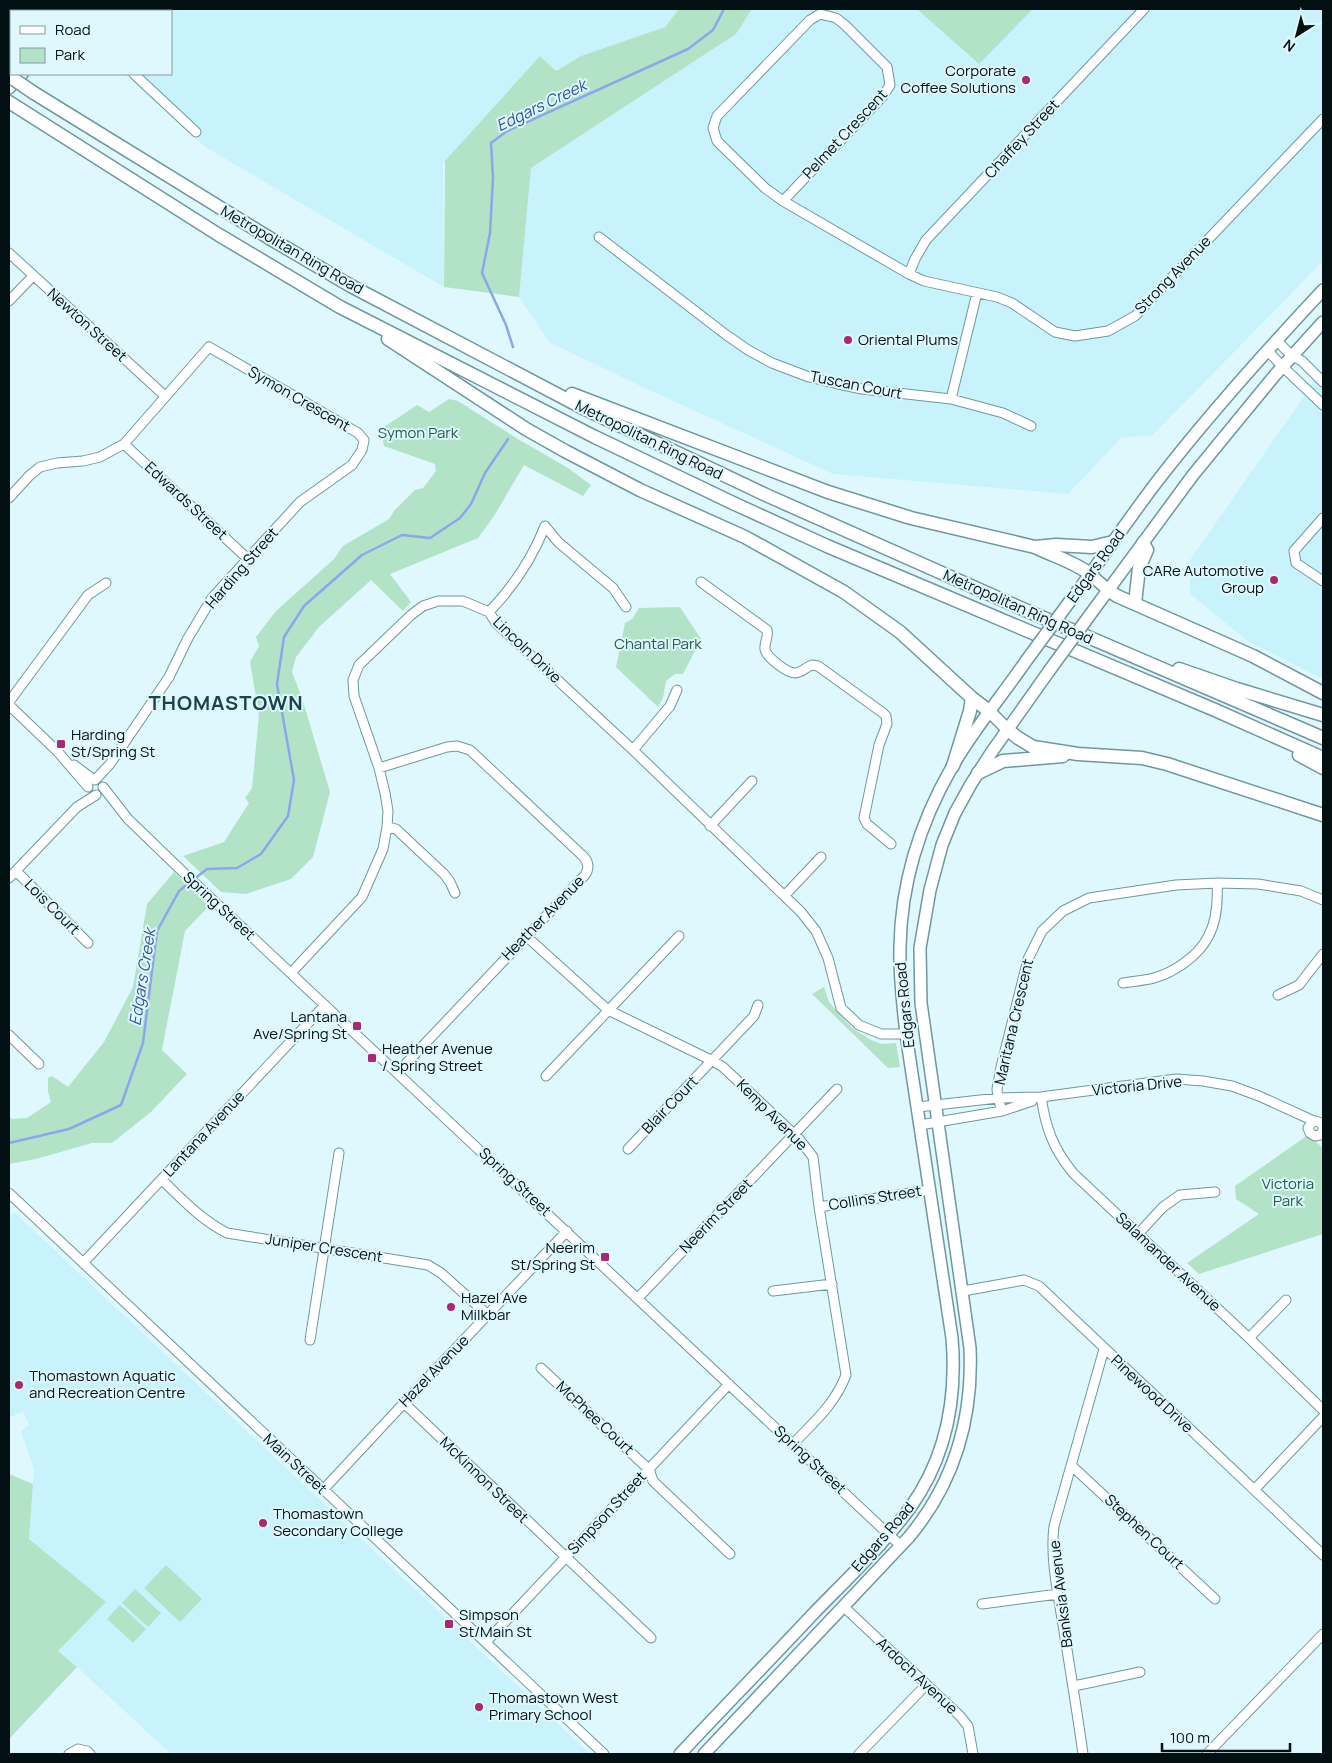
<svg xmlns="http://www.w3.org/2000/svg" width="1332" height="1763" font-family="Manrope,sans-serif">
<rect width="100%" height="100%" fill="#def8fe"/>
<path fill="#c9f3fc" d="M 113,9 L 679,9 L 665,27 L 581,56 L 555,71 L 540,56 L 443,164 L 444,287 L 205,147 L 124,74 L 171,74 L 171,11 L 110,11 Z
M 752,9 L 917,9 L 979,63 L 1033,9 L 1323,9 L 1323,261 L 1152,436 L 1122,437 L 1068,494 L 833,474 L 632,382 L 549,342 L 519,297 L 531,168 L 736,34 Z
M 1323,369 L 1323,679 L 1249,642 L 1190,594 L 1190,560 Z
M 14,1212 L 589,1753 L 588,1754 L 171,1754 L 77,1667 L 58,1651 L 105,1602 L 29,1539 L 34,1469 L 21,1431 L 29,1425 L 23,1411 L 9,1418 L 9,1217 Z"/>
<path fill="#b2e3c7" d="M 679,9 L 752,9 L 736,34 L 531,168 L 519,297 L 444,287 L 445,161 L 540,56 L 556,71 L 581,56 L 665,27 Z
M 917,9 L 1033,9 L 979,64 Z
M 449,399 L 458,401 L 518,439 L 568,468 L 591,485 L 583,496 L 524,465 L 494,516 L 478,538 L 390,574 L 411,602 L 403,611 L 371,580 L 319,627 L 296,657 L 292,672 L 302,698 L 330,792 L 313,857 L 291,879 L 246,894 L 221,892 L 183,856 L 224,842 L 249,803 L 245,798 L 252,788 L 259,715 L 250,662 L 259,646 L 256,637 L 276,611 L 334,559 L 343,546 L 389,519 L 394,511 L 415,490 L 423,488 L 436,471 L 435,464 L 384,446 L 381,429 L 417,405 L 429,412 Z
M 680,607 L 701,639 L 683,674 L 675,674 L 666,681 L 663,698 L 658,707 L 616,667 L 625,623 L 632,619 L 639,608 Z
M 174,872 L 209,906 L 185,931 L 162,1050 L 187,1074 L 151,1112 L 112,1143 L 92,1143 L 36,1159 L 9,1164 L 9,1117 L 12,1119 L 27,1118 L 51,1102 L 48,1092 L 48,1078 L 52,1076 L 68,1087 L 104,1042 L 133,987 L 147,904 Z
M 824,987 L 829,1002 L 852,1028 L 871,1040 L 881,1044 L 896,1043 L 900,1067 L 888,1068 L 812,994 Z
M 1308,1135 L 1323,1148 L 1323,1234 L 1199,1274 L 1187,1263 L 1259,1214 L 1236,1199 L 1235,1186 Z
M 9,1474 L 33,1484 L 29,1539 L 106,1602 L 58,1651 L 77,1667 L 9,1739 Z
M 166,1565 L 202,1599 L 180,1622 L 144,1588 Z
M 135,1589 L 161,1613 L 148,1627 L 122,1603 Z
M 120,1605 L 146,1629 L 133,1643 L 107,1619 Z"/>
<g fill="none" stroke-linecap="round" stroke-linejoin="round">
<path stroke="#8ca6eb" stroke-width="2.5" d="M 513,347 L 506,325 L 482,273 L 490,233 L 493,178 L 491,143 L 507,131 L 688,49 L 713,30 L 724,9
M 9,1143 L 69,1129 L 121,1105 L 143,1043 L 157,931 L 179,891 L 207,869 L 237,868 L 261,854 L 288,816 L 294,780 L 277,684 L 284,637 L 304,606 L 362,555 L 402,535 L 430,538 L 460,518 L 471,504 L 485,473 L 508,439"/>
<defs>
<path id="minor" d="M 134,74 L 196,132
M 783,201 L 883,96 L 890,85 L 887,67 L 845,25 L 836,18 L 820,14 L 810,20 L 717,116 L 713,128 L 717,141 L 765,188 L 783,201 L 909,274 L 924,281 L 997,297 L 1012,303 L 1055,332 L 1075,336 L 1108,331 L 1135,316 L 1323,119
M 599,237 L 725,334 L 748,350 L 772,363 L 809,377 L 838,384 L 862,389 L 951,399 L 1003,413 L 1031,426
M 9,253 L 165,396
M 909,274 L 915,259 L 926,240 L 1144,9
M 9,301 L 33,276
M 1276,340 L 1292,356 L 1302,361 L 1323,382
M 1267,350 L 1283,367 L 1323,405
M 951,399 L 977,293
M 124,444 L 248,559
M 9,498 L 29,476 L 40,467 L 57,463 L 83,461 L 100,457 L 124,444 L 209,347 L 358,433 L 364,440 L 362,450 L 352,465 L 300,502 L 212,598 L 188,638 L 169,677 L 110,764 L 95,780
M 1323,518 L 1294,551 L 1296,563 L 1323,581
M 701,582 L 767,630 C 769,637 764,642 765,649 C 766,657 787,673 795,673 C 801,673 806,667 812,665 L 818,666 L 883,713 L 886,716 L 887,724 L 879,745 L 864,818 L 867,824 L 891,844
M 489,612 C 512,588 533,557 545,526 L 558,542 L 613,588 L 626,607
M 9,702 L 88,595 L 106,583
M 9,705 L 58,752 L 88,787
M 633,750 L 670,706 L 677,690
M 74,765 L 94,780
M 379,768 L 447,747 L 457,746 L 470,750 L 584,857 C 589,863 589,869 585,875 L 398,1072
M 103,787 L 128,819 L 184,873 L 901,1546
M 710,826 L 752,781
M 387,827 L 396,829 L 444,874 L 450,882 L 455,893
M 16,871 L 88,943
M 9,878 L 77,807 L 96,795
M 785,895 L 821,857
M 526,936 L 608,1010 L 713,1061 L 723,1067 L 799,1139 L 813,1157 L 819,1207 L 846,1375 C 835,1404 814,1422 793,1444
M 291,973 L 362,897 L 383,849 L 387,827 L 388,811 L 385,793 L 379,768 L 354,696 L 353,680 L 359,665 L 411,615 L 423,606 L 438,601 L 463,601 L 489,612 L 496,623 L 633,750 L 801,912 L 816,931 L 828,958 L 841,1008 L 859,1025 L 881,1034 L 906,1034
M 1123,983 C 1133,981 1144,981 1154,978 C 1175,972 1198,956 1208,937 C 1217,921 1218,900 1217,883
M 1278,995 L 1299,985 L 1323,954
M 9,1035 L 39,1064
M 546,1076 L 679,936
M 1041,1097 C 1046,1129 1053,1148 1073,1173 L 1249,1338 L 1323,1410
M 918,1107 L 998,1098 L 1041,1097 L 1176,1079 L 1203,1081 L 1232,1086 L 1259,1096 L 1314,1121
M 1002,1111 L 998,1098 L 997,1089 L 1001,1067 L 1028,959 L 1042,931 L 1063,911 L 1089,898 L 1176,885 L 1217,883 L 1258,884 L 1301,891 L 1323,900
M 920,1125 L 1002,1111 L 1032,1101
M 1323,1127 L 1321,1123 L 1316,1121 L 1311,1123 L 1308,1128 L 1310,1133 L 1315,1136 L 1320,1135 L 1323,1130
M 628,1149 L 754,1016 L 758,1005
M 162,1180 C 182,1199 201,1220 227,1233 L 428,1265 L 441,1273 L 488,1315
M 9,1193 L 604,1754
M 819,1207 L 930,1190
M 1138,1234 L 1163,1207 L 1180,1195 L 1215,1192
M 83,1263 L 325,1005
M 773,1291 L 832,1284
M 963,1291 L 1024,1280 L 1039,1286 L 1323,1555
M 638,1298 L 837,1089
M 1249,1338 L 1286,1300
M 310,1340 L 339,1153
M 541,1368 L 643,1464 L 649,1469 L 653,1481 L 730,1554
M 404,1403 L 651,1638
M 1072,1466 L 1215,1599
M 1255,1489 L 1323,1417
M 323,1490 L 404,1403 L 567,1231
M 982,1604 L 1058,1594
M 844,1607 L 960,1716 L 968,1726 L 973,1754
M 486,1642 L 729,1384
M 1074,1686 L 1140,1672
M 69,1754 L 78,1749 L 87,1751 L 90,1754
M 859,1754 L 926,1685
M 1083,1754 C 1077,1711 1070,1668 1063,1625 C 1058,1593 1050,1559 1054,1526 L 1104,1349
M 1207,1754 L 1323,1634"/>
<path id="major" d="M 81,11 L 84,9
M 9,88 L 22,74
M 1090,574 L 1108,590
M 1070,601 C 1101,561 1128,519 1159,479 C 1210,413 1266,351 1323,290
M 1095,608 L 1193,475 L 1275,375 L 1323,322
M 990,712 L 1008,730
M 680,1754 C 724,1707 769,1661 813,1614 C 846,1580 882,1546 910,1508 C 946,1458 957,1398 952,1338 L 906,1034 C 903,1005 899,976 900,947 C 901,883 921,821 952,767 C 973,730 1002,696 1026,661
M 704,1754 L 909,1537 C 954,1483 973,1418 970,1348 L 921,1003 L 920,948 L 930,890 L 942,845 L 955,813 L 971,784 L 991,753 L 1049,671"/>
<path id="highway" d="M 34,93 L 271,239 L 351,286 L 583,408 L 766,495 L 1016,606 L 1323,738
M 9,102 L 219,235 L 340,307 L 595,437 L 735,504 L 827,546 L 1215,710 L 1323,758
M 388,339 L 526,429 L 565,451 L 640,490 L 745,537 L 844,592 L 900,632 L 972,698 L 990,712
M 572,394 L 828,492 L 911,518 L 1035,547 C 1053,556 1073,561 1090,574
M 1035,547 L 1056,545 L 1092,547 L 1113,542
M 1108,590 L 1117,596 L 1253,656 L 1323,693
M 1135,603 L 1139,568 L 1147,550 L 1143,543
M 1179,669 L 1237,689 L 1323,715
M 1008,730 L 1018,738 L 1033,747 L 1078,754 L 1142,758 L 1167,764 L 1323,815
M 1299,755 L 1323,768
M 953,766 L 970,711 L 972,698
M 978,773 L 1003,761 L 1063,756"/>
</defs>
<use href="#minor" stroke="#6e97a0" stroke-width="11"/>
<use href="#major" stroke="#6e97a0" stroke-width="14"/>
<use href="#highway" stroke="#6e97a0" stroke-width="15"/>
<use href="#minor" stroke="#fff" stroke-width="9"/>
<use href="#major" stroke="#fff" stroke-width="11"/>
<use href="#highway" stroke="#fff" stroke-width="12"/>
<defs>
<path id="rail" d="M 39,11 L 42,9
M 9,43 L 11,41"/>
</defs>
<use href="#rail" stroke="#62757a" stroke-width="4.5"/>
<use href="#rail" stroke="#def8fe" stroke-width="2.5" stroke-dasharray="8" stroke-linecap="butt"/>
<defs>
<path id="major-bridge" d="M 1026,661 L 1070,601
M 1049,671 L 1095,608"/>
<path id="highway-bridge" d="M 9,76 L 34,93"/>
</defs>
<use href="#major-bridge" stroke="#6e97a0" stroke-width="14" stroke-linecap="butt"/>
<use href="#highway-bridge" stroke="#6e97a0" stroke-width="15" stroke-linecap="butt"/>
<use href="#major-bridge" stroke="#fff" stroke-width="11"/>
<use href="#highway-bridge" stroke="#fff" stroke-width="12"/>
</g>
<g fill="#a92874" stroke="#def8fe" stroke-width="2">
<circle cx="1026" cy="80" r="5"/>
<circle cx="848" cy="340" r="5"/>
<circle cx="1274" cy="580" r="5"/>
<rect x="56" y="739" width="10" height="10" rx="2.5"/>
<rect x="352" y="1021" width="10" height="10" rx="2.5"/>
<rect x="367" y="1053" width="10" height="10" rx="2.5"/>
<rect x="600" y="1252" width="10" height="10" rx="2.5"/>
<circle cx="451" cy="1307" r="5"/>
<circle cx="19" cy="1385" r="5"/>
<circle cx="263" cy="1523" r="5"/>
<rect x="444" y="1619" width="10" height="10" rx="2.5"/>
<circle cx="479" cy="1707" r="5"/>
</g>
<g text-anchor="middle" stroke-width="4" stroke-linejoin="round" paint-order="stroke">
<g font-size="15" fill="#020f13" stroke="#def8fe" text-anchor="start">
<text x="1016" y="76" text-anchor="end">Corporate<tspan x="1016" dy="17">Coffee Solutions</tspan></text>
<text x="858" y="345">Oriental Plums</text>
<text x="1264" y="576" text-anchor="end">CARe Automotive<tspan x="1264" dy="17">Group</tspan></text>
<text x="71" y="740">Harding<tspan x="71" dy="17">St/Spring St</tspan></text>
<text x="347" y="1022" text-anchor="end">Lantana<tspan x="347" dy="17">Ave/Spring St</tspan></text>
<text x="382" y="1054">Heather Avenue<tspan x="382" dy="17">/ Spring Street</tspan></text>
<text x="595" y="1253" text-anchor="end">Neerim<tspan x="595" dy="17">St/Spring St</tspan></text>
<text x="461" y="1303">Hazel Ave<tspan x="461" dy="17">Milkbar</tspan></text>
<text x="29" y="1381">Thomastown Aquatic<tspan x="29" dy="17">and Recreation Centre</tspan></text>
<text x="273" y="1519">Thomastown<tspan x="273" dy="17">Secondary College</tspan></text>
<text x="459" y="1620">Simpson<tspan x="459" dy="17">St/Main St</tspan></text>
<text x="489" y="1703">Thomastown West<tspan x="489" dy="17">Primary School</tspan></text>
</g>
<g font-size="15" fill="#020f13" stroke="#def8fe">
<text transform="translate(845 134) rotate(-47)" y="5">Pelmet Crescent</text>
<text transform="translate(1022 139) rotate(-47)" y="5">Chaffey Street</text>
<text transform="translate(292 250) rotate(30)" y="5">Metropolitan Ring Road</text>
<text transform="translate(1173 275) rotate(-46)" y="5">Strong Avenue</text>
<text transform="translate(87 325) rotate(42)" y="5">Newton Street</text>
<text transform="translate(856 385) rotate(11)" y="5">Tuscan Court</text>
<text transform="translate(299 399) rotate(30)" y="5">Symon Crescent</text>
<text transform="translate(649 440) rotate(26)" y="5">Metropolitan Ring Road</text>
<text transform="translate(186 501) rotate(43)" y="5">Edwards Street</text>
<text transform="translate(1096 566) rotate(-54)" y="5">Edgars Road</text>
<text transform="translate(242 568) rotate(-49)" y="5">Harding Street</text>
<text transform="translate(1018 607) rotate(24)" y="5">Metropolitan Ring Road</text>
<text transform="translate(527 650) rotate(44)" y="5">Lincoln Drive</text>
<text transform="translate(219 906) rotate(43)" y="5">Spring Street</text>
<text transform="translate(52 907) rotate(45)" y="5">Lois Court</text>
<text transform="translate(543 918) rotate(-46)" y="5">Heather Avenue</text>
<text transform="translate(905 1005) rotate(-96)" y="5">Edgars Road</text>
<text transform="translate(1014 1022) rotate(-77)" y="5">Maritana Crescent</text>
<text transform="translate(1137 1086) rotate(-6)" y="5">Victoria Drive</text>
<text transform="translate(670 1105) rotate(-46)" y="5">Blair Court</text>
<text transform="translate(772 1115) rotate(45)" y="5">Kemp Avenue</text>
<text transform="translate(204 1134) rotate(-47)" y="5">Lantana Avenue</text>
<text transform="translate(515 1182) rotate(43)" y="5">Spring Street</text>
<text transform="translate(875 1198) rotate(-9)" y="5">Collins Street</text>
<text transform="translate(716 1216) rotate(-46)" y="5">Neerim Street</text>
<text transform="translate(324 1248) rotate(9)" y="5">Juniper Crescent</text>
<text transform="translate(1168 1262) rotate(43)" y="5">Salamander Avenue</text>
<text transform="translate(434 1371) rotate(-46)" y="5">Hazel Avenue</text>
<text transform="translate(1152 1394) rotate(43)" y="5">Pinewood Drive</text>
<text transform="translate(595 1418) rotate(43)" y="5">McPhee Court</text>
<text transform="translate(810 1460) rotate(43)" y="5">Spring Street</text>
<text transform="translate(295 1464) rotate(43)" y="5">Main Street</text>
<text transform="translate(484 1480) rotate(44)" y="5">McKinnon Street</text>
<text transform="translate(607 1513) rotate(-47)" y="5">Simpson Street</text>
<text transform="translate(1144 1532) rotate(43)" y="5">Stephen Court</text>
<text transform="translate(883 1537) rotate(-49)" y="5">Edgars Road</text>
<text transform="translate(1061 1594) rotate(-97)" y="5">Banksia Avenue</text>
<text transform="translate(917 1676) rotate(43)" y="5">Ardoch Avenue</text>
</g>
<g font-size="15" fill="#205d3f" stroke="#def8fe">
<text x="418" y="438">Symon Park</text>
<text x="658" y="649">Chantal Park</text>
<text x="1288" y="1189">Victoria<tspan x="1288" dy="17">Park</tspan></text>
</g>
<g font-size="16" font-style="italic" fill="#3751a1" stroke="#def8fe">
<text transform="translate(541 105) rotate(-26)" y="6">Edgars Creek</text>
<text transform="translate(142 977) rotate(-81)" y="6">Edgars Creek</text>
</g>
<g font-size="20" font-weight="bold" letter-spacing="1" fill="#1b434b" stroke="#def8fe">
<text x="226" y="710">THOMASTOWN</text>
</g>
</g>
<rect width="1332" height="1763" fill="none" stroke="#020f13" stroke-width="20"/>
<rect x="10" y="10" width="162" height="65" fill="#def8fe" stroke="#869ba0"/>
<rect x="20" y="26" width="25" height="8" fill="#ffffff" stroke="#869ba0"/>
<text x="55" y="35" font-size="15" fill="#020f13">Road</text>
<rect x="20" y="48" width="25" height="15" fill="#b2e3c7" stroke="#869ba0"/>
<text x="55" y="60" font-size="15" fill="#020f13">Park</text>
<g transform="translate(1297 35) rotate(216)" stroke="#def8fe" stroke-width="4" paint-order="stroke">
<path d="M0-4L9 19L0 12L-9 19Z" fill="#020f13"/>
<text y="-8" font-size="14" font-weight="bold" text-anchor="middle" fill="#020f13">N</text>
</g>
<path d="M1162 1743v8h128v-8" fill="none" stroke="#020f13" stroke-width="2.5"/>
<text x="1170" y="1743" font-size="15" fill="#020f13" stroke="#def8fe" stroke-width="4" paint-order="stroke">100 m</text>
</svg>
